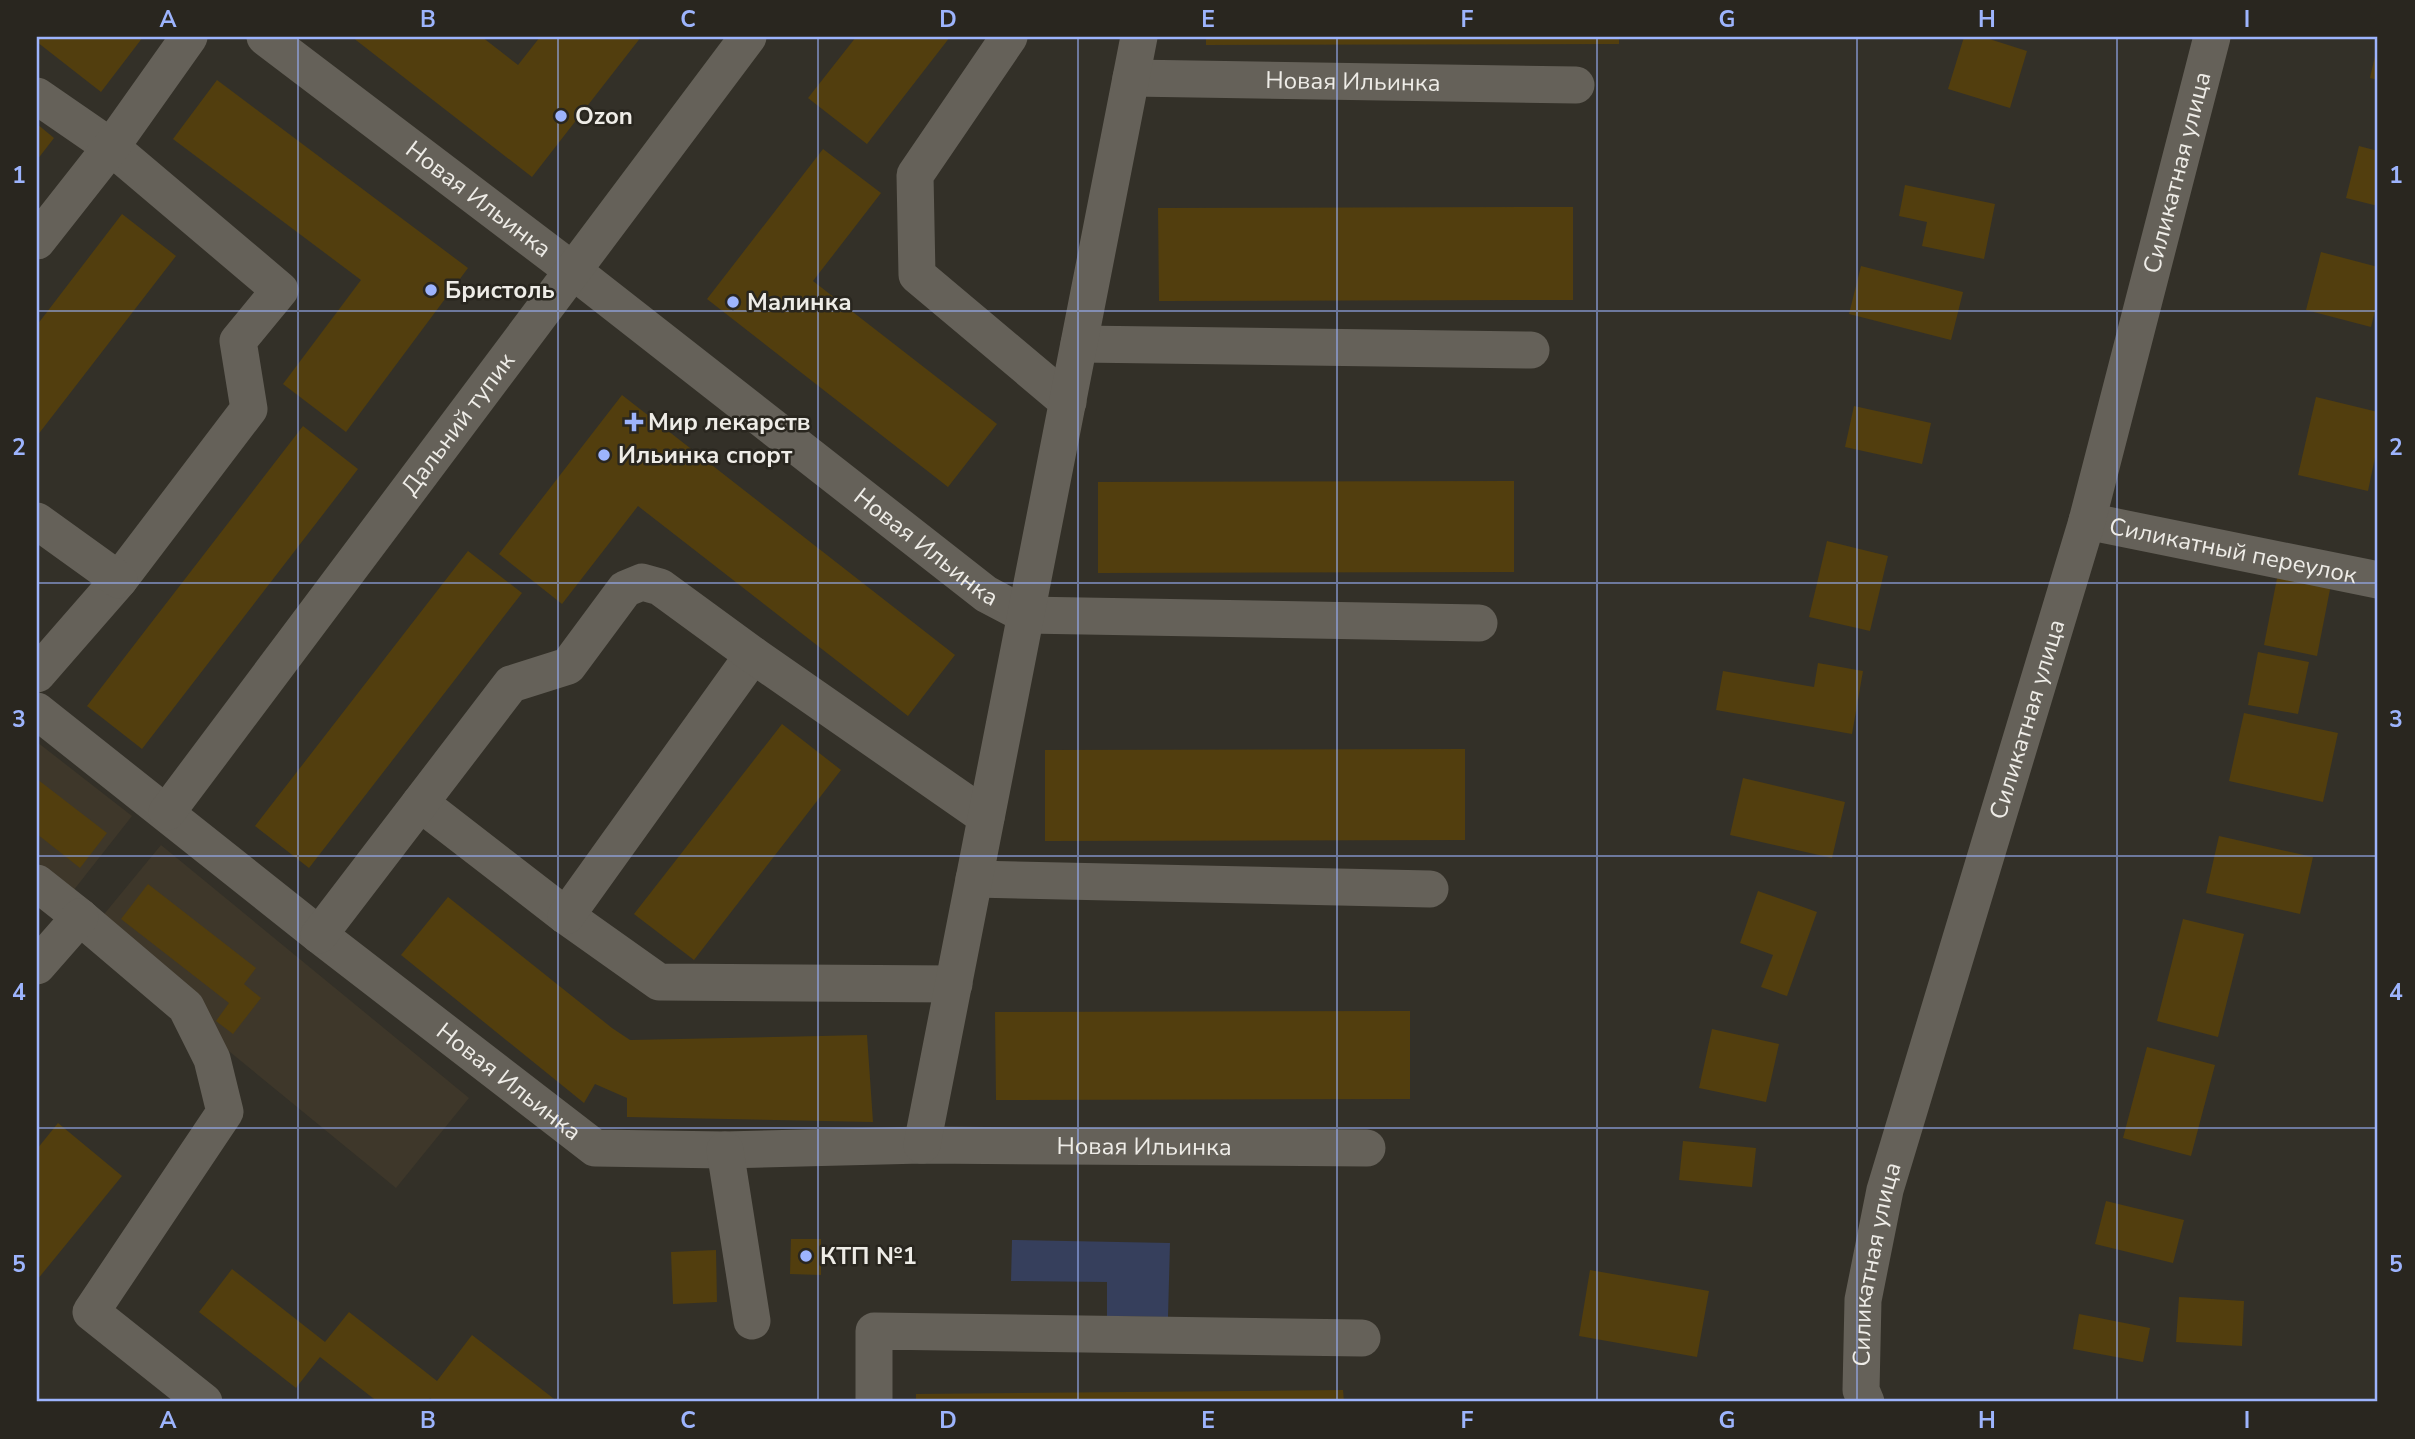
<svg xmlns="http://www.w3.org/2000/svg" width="2415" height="1439" font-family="'Nunito Sans',sans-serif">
<rect width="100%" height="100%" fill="#333028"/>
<path fill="#3e372a" d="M 37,742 L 132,816 L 73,891 L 37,862 Z
M 161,845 L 469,1098 L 396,1188 L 87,935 Z"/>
<path fill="#363f5c" d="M 1012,1240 L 1170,1243 L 1168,1317 L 1107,1316 L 1107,1282 L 1011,1281 Z"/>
<path fill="#523e0e" d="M 37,37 L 143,37 L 101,92 L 37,42 Z
M 352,37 L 482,37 L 518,65 L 540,37 L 641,37 L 532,177 Z
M 856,37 L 950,37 L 867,144 L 808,98 Z
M 1206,37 L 1619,37 L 1619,44 L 1206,45 Z
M 1964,37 L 1983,37 L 2027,51 L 2010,108 L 1948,89 Z
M 2377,47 L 2378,47 L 2378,80 L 2370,78 Z
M 217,80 L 468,268 L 346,432 L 283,384 L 361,280 L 173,139 Z
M 37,124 L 54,138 L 37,160 Z
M 2359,146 L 2378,151 L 2378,206 L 2346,198 Z
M 823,149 L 881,193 L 813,281 L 997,424 L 948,487 L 707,299 Z
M 1905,185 L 1995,204 L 1984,259 L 1922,246 L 1927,222 L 1899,216 Z
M 1573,207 L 1573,300 L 1159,301 L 1158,208 Z
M 122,214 L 176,256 L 37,436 L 37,325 Z
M 2321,252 L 2378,267 L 2378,299 L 2371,327 L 2306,310 Z
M 1861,266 L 1963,292 L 1951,340 L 1849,314 Z
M 622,395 L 955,655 L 908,716 L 638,506 L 562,604 L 499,554 Z
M 2316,397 L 2378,412 L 2378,443 L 2368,491 L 2298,475 Z
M 1854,406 L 1931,423 L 1922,464 L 1845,447 Z
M 303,426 L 358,469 L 142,749 L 87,706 Z
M 1514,481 L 1514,572 L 1098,573 L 1098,482 Z
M 1827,541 L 1888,556 L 1870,631 L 1809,617 Z
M 468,551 L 522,593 L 309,868 L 255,826 Z
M 2280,563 L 2333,574 L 2317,656 L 2264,645 Z
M 2258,652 L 2309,662 L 2298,714 L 2248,705 Z
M 1818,663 L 1863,671 L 1852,734 L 1716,710 L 1723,671 L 1814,687 Z
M 2244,713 L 2338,733 L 2323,802 L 2229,781 Z
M 782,724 L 841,770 L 694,960 L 634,914 Z
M 1465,749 L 1465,840 L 1045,841 L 1045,750 Z
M 1743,778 L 1845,802 L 1832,858 L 1730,835 Z
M 37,779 L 107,833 L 80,868 L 37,834 Z
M 2219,836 L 2313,857 L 2300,914 L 2206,893 Z
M 148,884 L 256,968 L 244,984 L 261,998 L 233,1034 L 216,1021 L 229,1003 L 121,919 Z
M 1758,891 L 1817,912 L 1787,996 L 1761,987 L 1773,955 L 1740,943 Z
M 448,897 L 612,1028 L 630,1040 L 867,1035 L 873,1122 L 627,1117 L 627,1098 L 595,1084 L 584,1103 L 401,955 Z
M 2183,919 L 2244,934 L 2218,1037 L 2157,1021 Z
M 1410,1011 L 1410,1099 L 996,1100 L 995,1012 Z
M 1712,1029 L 1779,1044 L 1766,1102 L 1699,1088 Z
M 2147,1047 L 2215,1065 L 2191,1156 L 2123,1138 Z
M 58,1123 L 122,1176 L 37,1280 L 37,1149 Z
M 1683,1141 L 1756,1148 L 1752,1187 L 1679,1180 Z
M 2106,1201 L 2184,1220 L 2173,1263 L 2095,1244 Z
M 791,1239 L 821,1239 L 821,1275 L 790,1274 Z
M 716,1250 L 717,1302 L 673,1304 L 671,1252 Z
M 232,1269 L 325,1342 L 349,1312 L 437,1381 L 472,1335 L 558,1402 L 436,1402 L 430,1398 L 427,1402 L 378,1402 L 320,1357 L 296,1388 L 199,1312 Z
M 1590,1270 L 1709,1291 L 1697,1357 L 1579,1336 Z
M 2179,1297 L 2244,1301 L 2242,1346 L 2176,1342 Z
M 2079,1314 L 2150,1328 L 2143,1362 L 2073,1349 Z
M 1343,1390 L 1344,1402 L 916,1402 L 916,1394 Z"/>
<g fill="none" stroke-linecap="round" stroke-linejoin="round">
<g stroke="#656159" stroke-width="37">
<path id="s1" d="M 265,37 L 572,270 L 986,594 L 1026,615 L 1479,623"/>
<path d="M 1009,37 L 915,175 L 917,275 L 1068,402"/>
<path id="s2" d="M 1131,78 L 1576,85"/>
<path d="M 37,96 L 111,147 L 280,290 L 238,341 L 249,409 L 119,580 L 37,674"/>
<path d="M 37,241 L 111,147 L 189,37"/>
<path d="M 1079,344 L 1531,350"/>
<path d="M 37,521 L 119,580"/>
<path id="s3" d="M 2087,521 L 2378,580"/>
<path id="s4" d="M 37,711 L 319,935 L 595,1148 L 725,1150 L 922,1145 L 1367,1148"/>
<path d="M 420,803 L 566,916 L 659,982 L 954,984"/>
<path id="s5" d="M 167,812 L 748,37"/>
<path d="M 974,879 L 1430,889"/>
<path d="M 37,883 L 80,917 L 186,1007 L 212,1059 L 225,1112 L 91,1312 L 204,1402"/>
<path d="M 566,916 L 753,655"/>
<path d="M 319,935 L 511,684 L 568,666 L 625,589 L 642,582 L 660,587 L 753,655 L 986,817"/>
<path d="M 37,966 L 80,917"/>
<path d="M 922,1145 L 1139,37"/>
<path d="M 725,1150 L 752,1321"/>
<path d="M 874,1402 L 874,1331 L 1362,1338"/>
<path id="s6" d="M 1866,1402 L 1861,1390 L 1863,1300 L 1885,1190 L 2087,521 L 2212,37"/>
</g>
</g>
<path fill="none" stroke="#9db4fd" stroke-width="2" stroke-opacity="0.55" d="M 298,37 L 298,1402M 558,37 L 558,1402M 818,37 L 818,1402M 1078,37 L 1078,1402M 1337,37 L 1337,1402M 1597,37 L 1597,1402M 1857,37 L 1857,1402M 2117,37 L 2117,1402M 37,311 L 2378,311M 37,583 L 2378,583M 37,856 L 2378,856M 37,1128 L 2378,1128"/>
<g fill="#9db4fd" stroke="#29261f" stroke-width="2.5">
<circle cx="561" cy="116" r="7"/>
<circle cx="431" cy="290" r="7"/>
<circle cx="733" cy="302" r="7"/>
<path d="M630.5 411.5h7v7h7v7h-7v7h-7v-7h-7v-7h7z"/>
<circle cx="604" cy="455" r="7"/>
<circle cx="806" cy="1256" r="7"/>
</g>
<g text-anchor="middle" stroke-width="5" stroke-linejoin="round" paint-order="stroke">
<g font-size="24" fill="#eeece7" stroke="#29261f">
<text dy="8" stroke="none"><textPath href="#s2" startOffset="222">Новая Ильинка</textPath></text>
<text dy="8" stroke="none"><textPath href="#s6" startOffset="1274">Силикатная улица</textPath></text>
<text dy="8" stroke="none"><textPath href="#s1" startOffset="268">Новая Ильинка</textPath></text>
<text dy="8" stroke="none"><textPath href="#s5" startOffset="485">Дальний тупик</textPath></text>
<text dy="8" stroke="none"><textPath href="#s1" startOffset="835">Новая Ильинка</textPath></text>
<text dy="8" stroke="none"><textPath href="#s3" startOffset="149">Силикатный переулок</textPath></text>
<text dy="8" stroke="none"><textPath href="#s6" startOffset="707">Силикатная улица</textPath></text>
<text dy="8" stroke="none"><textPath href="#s4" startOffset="600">Новая Ильинка</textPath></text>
<text dy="8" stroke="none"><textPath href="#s4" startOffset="1258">Новая Ильинка</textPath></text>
<text dy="8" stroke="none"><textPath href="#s6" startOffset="140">Силикатная улица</textPath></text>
</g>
<g font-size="24" font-weight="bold" fill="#eeece7" stroke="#29261f" text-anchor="start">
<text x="575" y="124">Ozon</text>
<text x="445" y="298">Бристоль</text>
<text x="747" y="310">Малинка</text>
<text x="648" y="430">Мир лекарств</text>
<text x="618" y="463">Ильинка спорт</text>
<text x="820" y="1264">КТП №1</text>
</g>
</g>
<rect width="2415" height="1439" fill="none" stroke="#29261f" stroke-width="77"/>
<rect x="38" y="38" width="2338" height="1362" fill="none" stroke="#9db4fd" stroke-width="2.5"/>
<g font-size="23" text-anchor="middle" font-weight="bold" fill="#9db4fd">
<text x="168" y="27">A</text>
<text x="428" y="27">B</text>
<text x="688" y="27">C</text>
<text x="948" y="27">D</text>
<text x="1208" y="27">E</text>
<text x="1467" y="27">F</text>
<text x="1727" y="27">G</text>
<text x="1987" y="27">H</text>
<text x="2247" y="27">I</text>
<text x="19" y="183">1</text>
<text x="2396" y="183">1</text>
<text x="19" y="455">2</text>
<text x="2396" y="455">2</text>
<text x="19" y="727">3</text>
<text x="2396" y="727">3</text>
<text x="19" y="1000">4</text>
<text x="2396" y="1000">4</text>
<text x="19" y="1272">5</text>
<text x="2396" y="1272">5</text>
<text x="168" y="1428">A</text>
<text x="428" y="1428">B</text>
<text x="688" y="1428">C</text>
<text x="948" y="1428">D</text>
<text x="1208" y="1428">E</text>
<text x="1467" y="1428">F</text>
<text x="1727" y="1428">G</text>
<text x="1987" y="1428">H</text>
<text x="2247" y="1428">I</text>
</g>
</svg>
